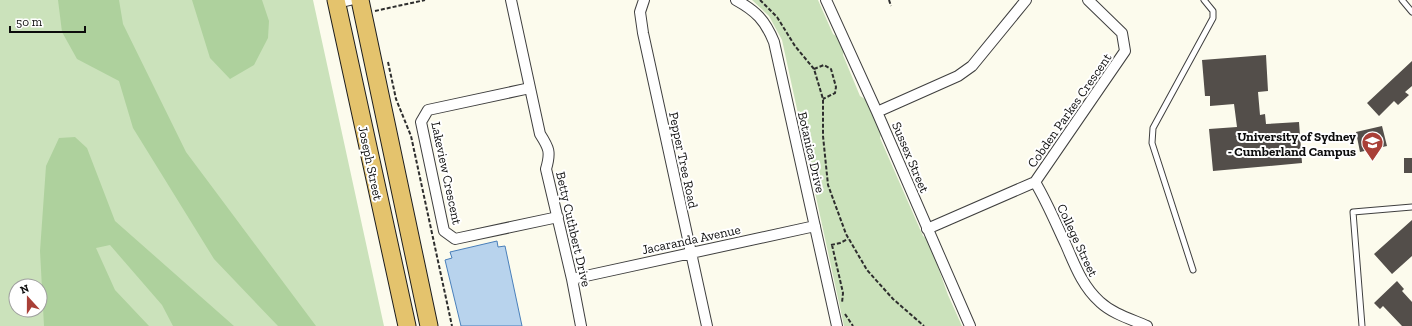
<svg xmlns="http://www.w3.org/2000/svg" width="1412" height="326" font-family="'Zilla Slab',serif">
<rect width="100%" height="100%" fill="#fcfbed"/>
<path fill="#cbe2bb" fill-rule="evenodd" d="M 0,0 L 313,0 L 384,326 L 0,326 ZM 16,286 L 40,286 L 40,310 L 16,310 Z
M 752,0 L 818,0 L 833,34 L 839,38 L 844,51 L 843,55 L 860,96 L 865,99 L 881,134 L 880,138 L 923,236 L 928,239 L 948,295 L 962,326 L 844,326 L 782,40 L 769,16 Z"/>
<path fill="#aed19d" d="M 58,0 L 119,0 L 123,24 L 186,152 L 316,326 L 278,326 L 214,259 L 133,128 L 119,81 L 77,59 L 62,32 Z
M 192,0 L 262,0 L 269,21 L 268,38 L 254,65 L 230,79 L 210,58 Z
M 75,137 L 87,148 L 115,221 L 234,326 L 173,326 L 162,305 L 110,245 L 96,248 L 115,290 L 149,326 L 44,326 L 40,251 L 46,166 L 59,138 Z"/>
<path fill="#b8d3ed" stroke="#497fba" d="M 497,241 L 498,247 L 505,246 L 522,326 L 461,326 L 445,260 L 452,258 L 450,252 Z"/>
<path fill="#534e4a" d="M 1266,55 L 1268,91 L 1258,92 L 1260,115 L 1265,114 L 1266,124 L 1299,122 L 1302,163 L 1213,171 L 1209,129 L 1237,127 L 1234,104 L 1210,106 L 1210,96 L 1205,96 L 1202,60 Z
M 1412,61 L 1412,86 L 1405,92 L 1409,95 L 1398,105 L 1394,101 L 1379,116 L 1367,103 Z
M 1382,126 L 1387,146 L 1360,152 L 1356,132 Z
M 1404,158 L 1412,158 L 1412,173 L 1404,173 Z
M 1412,220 L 1412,256 L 1392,274 L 1374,254 Z
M 1397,281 L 1404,289 L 1402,291 L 1412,302 L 1412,326 L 1402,326 L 1383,306 L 1380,309 L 1374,303 Z"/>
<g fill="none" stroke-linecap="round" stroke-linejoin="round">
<defs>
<path id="service" d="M 1402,0 L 1412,12
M 1193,270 L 1152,143 L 1153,128 L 1213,18 L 1213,11 L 1204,0
M 1362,326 L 1353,212 L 1412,207"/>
<path id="minor" d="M 511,0 L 540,134 C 549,148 551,152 546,169 L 572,279 L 581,326
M 644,0 L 640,12 L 643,33 L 707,326
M 736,0 C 756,11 765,20 774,42 L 837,326
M 826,0 L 877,112 L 970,326
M 337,3 L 350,0
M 530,88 L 428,110 L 421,122 L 444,231 L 455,239 L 558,217
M 877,112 L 958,76 L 972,66 L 1026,0
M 1035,182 C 1047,202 1056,224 1066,245 C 1075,266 1083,287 1100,302 C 1113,314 1131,319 1147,326
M 927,229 L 1035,182 L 1125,51 L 1122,33 L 1088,0
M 572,279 L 815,226"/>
<path id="trunk" d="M 336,0 L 407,326
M 360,0 L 429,326"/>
</defs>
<use href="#service" stroke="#3f3f3f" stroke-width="7"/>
<use href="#minor" stroke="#3f3f3f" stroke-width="12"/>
<use href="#trunk" stroke="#1d1d1d" stroke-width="19"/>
<path stroke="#2e2e2e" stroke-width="2" stroke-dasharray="4 2" stroke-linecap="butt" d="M 760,0 L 777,17 L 795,46 L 814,69 L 823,99 L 823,136 L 828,185 L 846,234 L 867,270 L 893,299 L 924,326
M 889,0 L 891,6
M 375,11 L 425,0
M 388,62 L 396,99 L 411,136 L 452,326
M 814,69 L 824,65 L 831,69 L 836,87 L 835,93 L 823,99
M 831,245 L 840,243 L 848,239
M 832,245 L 843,293 L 842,303
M 845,314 L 853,326"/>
<use href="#service" stroke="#fff" stroke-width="5"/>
<use href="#minor" stroke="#fff" stroke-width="10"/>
<use href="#trunk" stroke="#e4c36d" stroke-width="17"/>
</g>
<defs>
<symbol id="university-pin" viewBox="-11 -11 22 30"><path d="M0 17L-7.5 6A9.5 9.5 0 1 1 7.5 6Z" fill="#a93f37" stroke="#fff"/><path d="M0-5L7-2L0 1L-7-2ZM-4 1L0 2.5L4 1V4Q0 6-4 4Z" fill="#fff"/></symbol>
</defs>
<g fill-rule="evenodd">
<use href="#university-pin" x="1360" y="130" width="25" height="34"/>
</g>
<g text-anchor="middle" stroke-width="4" stroke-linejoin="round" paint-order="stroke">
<g font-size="13" fill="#0c0c0c" stroke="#fff">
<text transform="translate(1069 110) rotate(-55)" y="5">Cobden Parkes Crescent</text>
<text transform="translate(812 152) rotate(77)" y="5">Botanica Drive</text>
<text transform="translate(911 157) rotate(67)" y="5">Sussex Street</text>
<text transform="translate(684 160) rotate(78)" y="5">Pepper Tree Road</text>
<text transform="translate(371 163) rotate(78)" y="5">Joseph Street</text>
<text transform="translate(447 173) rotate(78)" y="5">Lakeview Crescent</text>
<text transform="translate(574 229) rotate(77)" y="5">Betty Cuthbert Drive</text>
<text transform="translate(691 239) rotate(-12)" y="5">Jacaranda Avenue</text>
<text transform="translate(1078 240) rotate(65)" y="5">College Street</text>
</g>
<g font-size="13" font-weight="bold" fill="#0c0c0c" stroke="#fff" text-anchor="end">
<text x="1356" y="141">University of Sydney<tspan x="1356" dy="15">- Cumberland Campus</tspan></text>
</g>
</g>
<g transform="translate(28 298) rotate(339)"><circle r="19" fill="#ffffff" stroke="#9e9e9e"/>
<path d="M0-3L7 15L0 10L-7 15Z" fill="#a93f37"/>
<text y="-6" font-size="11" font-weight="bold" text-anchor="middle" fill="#0c0c0c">N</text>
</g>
<path d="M10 26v6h75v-6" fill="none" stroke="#0c0c0c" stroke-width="2"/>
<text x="16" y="26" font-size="12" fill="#0c0c0c" stroke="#ffffff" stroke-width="3" paint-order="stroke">50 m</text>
</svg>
